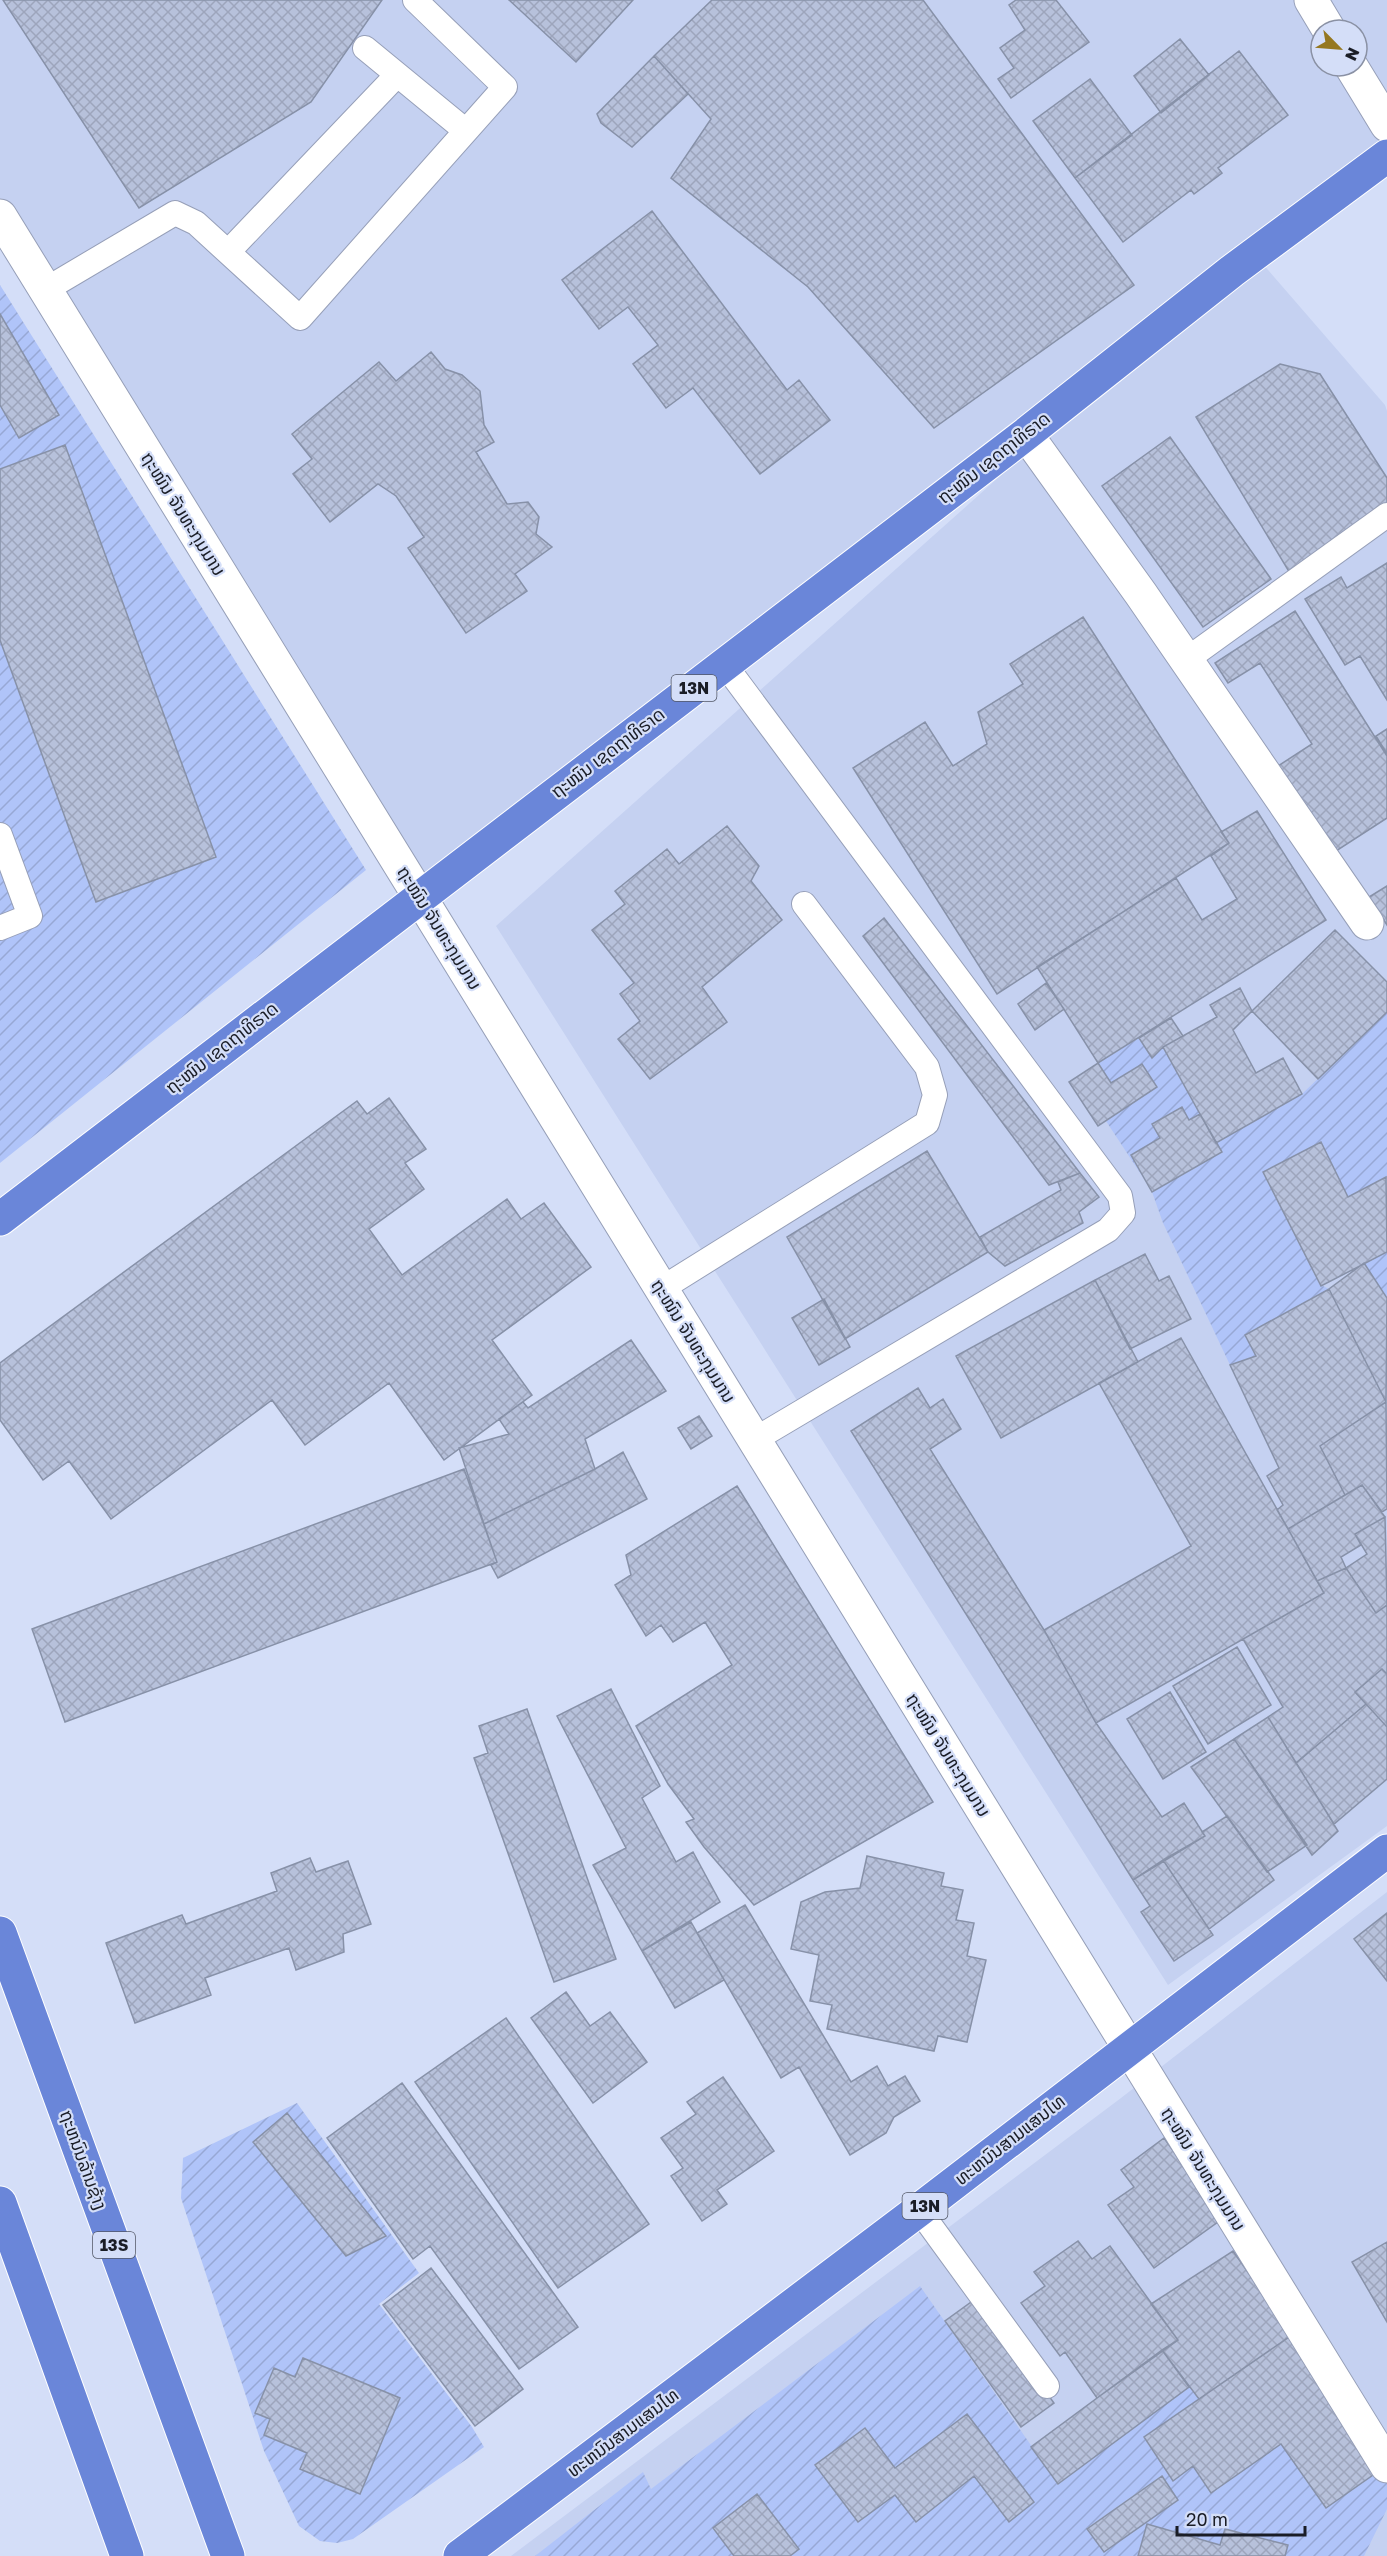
<svg xmlns="http://www.w3.org/2000/svg" width="1387" height="2556" font-family="'Golos Text','Noto Sans Lao',sans-serif">
<defs>
<pattern id="garden-furrows" width="10" height="10" patternUnits="userSpaceOnUse" patternTransform="scale(1.5)"><rect width="10" height="10" fill="#b0c4f9"/><path d="M-1 1l2-2M0 10L10 0M9 11l2-2" fill="none" stroke="#97a8d5"/></pattern>
<pattern id="building-cross-hatch" width="8" height="8" patternUnits="userSpaceOnUse" patternTransform="scale(1.5)"><rect width="8" height="8" fill="#b7c1db"/><path d="M0 0l8 8M0 8l8-8" fill="none" stroke="#9da5bc"/></pattern>
</defs>
<rect width="100%" height="100%" fill="#d4def8"/>
<path fill="#c5d1f1" fill-rule="evenodd" d="M 0,0 L 1387,0 L 1387,156 L 1255,255 L 1385,405 L 1387,411 L 1387,1826 L 1168,1985 L 496,926 L 1203,295 L 419,896 L 0,216 ZM 1321,30 L 1357,30 L 1357,66 L 1321,66 Z
M 1387,1892 L 1387,2556 L 511,2556 L 1121,2098 Z"/>
<path fill="url(#garden-furrows)" fill-rule="evenodd" d="M 0,285 L 366,870 L 0,1163 Z
M 1387,1012 L 1387,1178 L 1348,1197 L 1321,1142 L 1263,1172 L 1321,1285 L 1329,1289 L 1245,1335 L 1256,1356 L 1230,1365 L 1163,1223 L 1152,1192 L 1222,1152 L 1216,1143 L 1302,1094 Z
M 1139,1038 L 1152,1057 L 1163,1047 L 1200,1114 L 1189,1120 L 1182,1107 L 1152,1124 L 1160,1138 L 1131,1155 L 1144,1179 L 1106,1121 L 1157,1087 L 1142,1064 L 1111,1083 L 1098,1063 Z
M 1387,1252 L 1387,1298 L 1364,1263 Z
M 297,2103 L 419,2273 L 379,2304 L 472,2427 L 484,2447 L 353,2539 L 337,2543 L 320,2541 L 299,2526 L 264,2451 L 181,2198 L 183,2158 ZM 287,2113 L 386,2236 L 346,2256 L 253,2142 ZM 304,2358 L 399,2399 L 300,2469 L 307,2453 L 264,2435 L 270,2419 L 255,2413 L 274,2368 L 295,2377 Z
M 920,2286 L 1058,2484 L 1189,2387 L 1199,2399 L 1144,2438 L 1173,2481 L 1193,2466 L 1211,2492 L 1281,2444 L 1326,2508 L 1383,2468 L 1387,2471 L 1387,2509 L 1364,2556 L 1285,2556 L 1287,2545 L 1225,2529 L 1220,2545 L 1147,2525 L 1138,2556 L 790,2556 L 757,2494 L 713,2528 L 734,2556 L 535,2556 L 643,2472 L 651,2489 ZM 967,2414 L 1034,2502 L 1009,2522 L 974,2476 L 916,2521 L 895,2495 L 858,2522 L 815,2465 L 864,2428 L 895,2468 ZM 1161,2476 L 1178,2500 L 1104,2552 L 1087,2528 Z"/>
<path fill="url(#building-cross-hatch)" stroke="#8791a8" stroke-width="1.5" d="M 3,0 L 382,0 L 311,102 L 139,208 Z
M 509,0 L 633,0 L 576,62 Z
M 712,0 L 923,0 L 1134,285 L 934,428 L 808,287 L 671,178 L 711,119 L 654,56 Z
M 1016,0 L 1056,0 L 1089,42 L 1011,98 L 998,79 L 1014,68 L 1000,48 L 1025,30 L 1009,5 Z
M 1180,39 L 1209,75 L 1161,113 L 1134,76 Z
M 1239,51 L 1288,115 L 1218,168 L 1222,173 L 1194,194 L 1191,190 L 1123,242 L 1075,178 Z
M 654,56 L 688,94 L 632,147 L 601,123 L 597,114 Z
M 1090,79 L 1132,135 L 1075,178 L 1033,121 Z
M 652,211 L 787,390 L 799,380 L 830,420 L 760,474 L 693,388 L 666,408 L 633,364 L 658,345 L 628,307 L 599,329 L 562,280 Z
M 0,314 L 59,415 L 19,438 L 0,405 Z
M 431,352 L 445,369 L 462,375 L 480,391 L 484,425 L 494,442 L 476,452 L 507,504 L 528,502 L 539,517 L 536,534 L 552,547 L 515,574 L 527,591 L 466,633 L 408,548 L 424,537 L 396,496 L 378,484 L 330,522 L 293,474 L 312,459 L 292,434 L 379,362 L 396,381 Z
M 1280,364 L 1320,374 L 1387,478 L 1387,503 L 1291,575 L 1196,417 Z
M 1170,437 L 1271,579 L 1203,627 L 1102,486 Z
M 65,445 L 216,857 L 96,902 L 0,640 L 0,469 Z
M 1387,563 L 1387,700 L 1360,656 L 1345,665 L 1305,599 L 1341,577 L 1347,588 Z
M 1295,611 L 1387,756 L 1387,818 L 1333,853 L 1278,766 L 1312,744 L 1260,663 L 1228,683 L 1215,663 Z
M 1083,617 L 1229,843 L 997,994 L 853,768 L 925,722 L 953,766 L 987,744 L 978,712 L 1023,684 L 1010,664 Z
M 1387,729 L 1387,754 L 1376,736 Z
M 1257,811 L 1326,920 L 1098,1063 L 1037,967 L 1176,878 L 1202,920 L 1237,899 L 1211,856 L 1229,843 L 1221,832 Z
M 727,826 L 759,866 L 751,881 L 782,920 L 702,987 L 727,1022 L 650,1079 L 618,1039 L 640,1021 L 620,994 L 634,983 L 592,930 L 625,904 L 615,891 L 667,849 L 679,864 Z
M 1387,886 L 1387,925 L 1369,897 Z
M 884,918 L 1080,1173 L 1049,1185 L 863,936 Z
M 1335,930 L 1387,982 L 1387,1012 L 1318,1079 L 1252,1011 Z
M 1046,983 L 1064,1009 L 1035,1030 L 1018,1004 Z
M 1240,988 L 1252,1011 L 1233,1030 L 1256,1073 L 1283,1058 L 1302,1094 L 1216,1143 L 1163,1047 L 1217,1017 L 1210,1005 Z
M 1171,1018 L 1183,1036 L 1163,1047 L 1152,1058 L 1139,1038 Z
M 1098,1063 L 1111,1083 L 1142,1064 L 1157,1087 L 1098,1126 L 1069,1082 Z
M 389,1098 L 426,1149 L 405,1163 L 424,1189 L 369,1229 L 402,1275 L 507,1199 L 521,1219 L 544,1203 L 591,1267 L 492,1340 L 532,1395 L 444,1460 L 389,1383 L 305,1445 L 272,1400 L 111,1519 L 69,1461 L 43,1480 L 0,1420 L 0,1363 L 357,1101 L 367,1114 Z
M 1182,1107 L 1189,1120 L 1200,1114 L 1222,1152 L 1152,1192 L 1131,1155 L 1160,1138 L 1152,1124 Z
M 1321,1142 L 1348,1197 L 1386,1177 L 1387,1252 L 1321,1286 L 1263,1172 Z
M 927,1151 L 988,1252 L 845,1339 L 787,1237 Z
M 1080,1173 L 1099,1197 L 1079,1212 L 1083,1223 L 1005,1266 L 988,1252 L 980,1237 L 1061,1190 L 1058,1182 Z
M 1145,1254 L 1159,1281 L 1169,1276 L 1191,1319 L 1130,1349 L 1095,1280 Z
M 1364,1263 L 1387,1298 L 1386,1402 L 1329,1289 Z
M 1095,1280 L 1138,1362 L 1001,1438 L 956,1356 Z
M 1329,1289 L 1386,1402 L 1320,1446 L 1345,1495 L 1288,1529 L 1277,1510 L 1283,1505 L 1267,1476 L 1279,1468 L 1230,1365 L 1256,1356 L 1245,1335 Z
M 824,1299 L 850,1347 L 819,1365 L 792,1318 Z
M 1181,1338 L 1324,1593 L 1096,1723 L 1044,1630 L 1191,1546 L 1099,1383 Z
M 631,1340 L 666,1391 L 585,1439 L 595,1469 L 484,1524 L 459,1448 L 509,1434 L 499,1419 L 523,1402 L 528,1408 Z
M 918,1388 L 930,1408 L 943,1399 L 961,1429 L 930,1449 L 1044,1630 L 1096,1723 L 1162,1817 L 1184,1803 L 1205,1836 L 1133,1880 L 851,1431 Z
M 1386,1402 L 1387,1509 L 1382,1512 L 1362,1485 L 1345,1495 L 1320,1446 Z
M 699,1416 L 712,1436 L 691,1449 L 678,1428 Z
M 623,1452 L 647,1499 L 498,1578 L 491,1565 L 497,1562 L 484,1524 L 595,1469 Z
M 464,1469 L 497,1562 L 65,1722 L 32,1629 Z
M 1362,1485 L 1385,1517 L 1355,1534 L 1361,1545 L 1341,1557 L 1346,1568 L 1317,1581 L 1288,1529 Z
M 737,1486 L 933,1802 L 754,1905 L 704,1847 L 686,1822 L 694,1819 L 668,1784 L 636,1726 L 732,1665 L 705,1622 L 673,1642 L 661,1625 L 646,1636 L 615,1585 L 631,1575 L 626,1555 Z
M 1385,1517 L 1387,1605 L 1376,1613 L 1346,1568 L 1367,1554 L 1355,1534 Z
M 1346,1568 L 1376,1613 L 1387,1605 L 1387,1674 L 1382,1669 L 1355,1692 L 1366,1704 L 1296,1763 L 1268,1717 L 1283,1707 L 1243,1639 L 1324,1593 L 1317,1581 Z
M 1237,1647 L 1271,1705 L 1208,1744 L 1173,1686 Z
M 1382,1669 L 1387,1674 L 1387,1727 L 1355,1692 Z
M 611,1689 L 660,1786 L 642,1798 L 676,1862 L 693,1852 L 720,1902 L 642,1951 L 593,1865 L 626,1848 L 557,1716 Z
M 1170,1692 L 1206,1752 L 1163,1779 L 1127,1719 Z
M 1366,1704 L 1387,1727 L 1387,1779 L 1334,1824 L 1296,1763 Z
M 527,1709 L 616,1959 L 554,1982 L 474,1758 L 488,1753 L 479,1726 Z
M 1268,1717 L 1338,1831 L 1312,1855 L 1234,1739 Z
M 1234,1739 L 1307,1845 L 1267,1872 L 1191,1767 Z
M 1227,1816 L 1274,1880 L 1209,1929 L 1163,1860 L 1205,1836 L 1202,1832 Z
M 867,1856 L 944,1873 L 941,1886 L 963,1890 L 956,1920 L 974,1923 L 967,1956 L 986,1960 L 967,2042 L 938,2036 L 934,2051 L 827,2029 L 832,2005 L 810,2001 L 819,1955 L 791,1949 L 801,1902 L 825,1892 L 860,1888 Z
M 310,1858 L 316,1872 L 348,1861 L 371,1924 L 343,1934 L 344,1952 L 296,1970 L 289,1948 L 205,1978 L 211,1995 L 135,2023 L 106,1943 L 182,1915 L 186,1924 L 277,1891 L 271,1873 Z
M 1163,1860 L 1213,1935 L 1174,1961 L 1141,1912 L 1150,1906 L 1133,1880 Z
M 745,1905 L 851,2082 L 877,2066 L 888,2086 L 905,2076 L 920,2101 L 894,2117 L 886,2133 L 850,2155 L 799,2067 L 781,2078 L 697,1933 Z
M 1387,1913 L 1387,1981 L 1354,1939 Z
M 691,1922 L 724,1980 L 675,2008 L 642,1951 Z
M 566,1992 L 590,2026 L 610,2012 L 647,2062 L 593,2103 L 531,2018 Z
M 506,2018 L 649,2224 L 558,2288 L 415,2082 Z
M 723,2077 L 774,2151 L 717,2190 L 727,2204 L 702,2221 L 671,2176 L 683,2168 L 661,2138 L 696,2114 L 687,2102 Z
M 402,2083 L 578,2327 L 519,2369 L 430,2246 L 413,2259 L 327,2138 Z
M 287,2113 L 386,2236 L 346,2256 L 253,2142 Z
M 1164,2138 L 1222,2219 L 1154,2268 L 1108,2205 L 1134,2187 L 1121,2170 Z
M 1078,2241 L 1092,2259 L 1110,2246 L 1178,2340 L 1097,2398 L 1065,2352 L 1060,2356 L 1021,2303 L 1045,2286 L 1034,2272 Z
M 1387,2242 L 1387,2322 L 1352,2262 Z
M 1233,2251 L 1292,2335 L 1199,2399 L 1162,2350 L 1178,2340 L 1151,2304 Z
M 431,2268 L 523,2389 L 475,2426 L 383,2305 Z
M 978,2297 L 1054,2403 L 1021,2427 L 945,2321 Z
M 1292,2335 L 1383,2468 L 1326,2508 L 1281,2444 L 1211,2493 L 1193,2466 L 1173,2481 L 1144,2437 Z
M 1162,2350 L 1189,2387 L 1058,2484 L 1031,2447 Z
M 303,2358 L 400,2398 L 360,2494 L 300,2469 L 307,2453 L 264,2435 L 270,2419 L 255,2413 L 274,2368 L 295,2377 Z
M 967,2414 L 1034,2502 L 1009,2522 L 974,2476 L 916,2522 L 895,2495 L 858,2522 L 815,2465 L 865,2428 L 895,2468 Z
M 1162,2476 L 1178,2500 L 1104,2552 L 1087,2529 Z
M 757,2494 L 799,2549 L 790,2556 L 734,2556 L 713,2528 Z
M 1147,2524 L 1220,2545 L 1225,2529 L 1288,2545 L 1285,2556 L 1138,2556 Z"/>
<g fill="none" stroke-linecap="round" stroke-linejoin="round">
<defs>
<path id="lane" d="M 365,48 L 466,131
M 228,252 L 397,75
M 45,290 L 175,213 L 196,223 L 300,318 L 505,87 L 415,0
M 1186,660 L 1387,515
M 725,665 L 1120,1196 L 1123,1213 L 1108,1230 L 754,1440
M 0,835 L 30,916 L 0,928
M 661,1289 L 927,1123 L 935,1095 L 927,1067 L 804,904
M 919,2210 L 1047,2386"/>
<path id="street" d="M 1311,0 L 1329,30
M 1351,66 L 1387,125
M 0,216 L 1387,2466
M 1026,434 L 1141,594 L 1367,923"/>
<path id="highway" d="M 0,1219 L 1026,434 L 1232,271 L 1387,156
M 0,1933 L 228,2556
M 0,2203 L 127,2556
M 460,2556 L 919,2210 L 1387,1851"/>
</defs>
<use href="#lane" stroke="#969fb8" stroke-width="26"/>
<use href="#street" stroke="#969fb8" stroke-width="35"/>
<use href="#highway" stroke="#fff" stroke-width="35"/>
<use href="#lane" stroke="#fff" stroke-width="24"/>
<use href="#street" stroke="#fff" stroke-width="33"/>
<use href="#highway" stroke="#6a86d9" stroke-width="33"/>
</g>
<g text-anchor="middle" stroke-width="4.5" stroke-linejoin="round" paint-order="stroke">
<g fill="#d4def8" stroke="#525765" stroke-width="1.5">
<rect x="671.5" y="675" width="45" height="26" rx="4.5"/>
<rect x="902.5" y="2193" width="45" height="26" rx="4.5"/>
<rect x="93" y="2232" width="42" height="26" rx="4.5"/>
</g>
<g font-size="16" font-weight="bold" fill="#1a1d26">
<text x="694" y="694">13N</text>
<text x="925" y="2212">13N</text>
<text x="114" y="2251">13S</text>
</g>
<g font-size="18" fill="#1a1d26" stroke="#d4def8">
<text transform="translate(994 458) rotate(-38)" y="6">ຖະໜົນ ເຊດຖາທິຣາດ</text>
<text transform="translate(183 514) rotate(58)" y="6">ຖະໜົນ ຈັນທະກຸມມານ</text>
<text transform="translate(608 753) rotate(-37)" y="6">ຖະໜົນ ເຊດຖາທິຣາດ</text>
<text transform="translate(439 928) rotate(58)" y="6">ຖະໜົນ ຈັນທະກຸມມານ</text>
<text transform="translate(222 1048) rotate(-38)" y="6">ຖະໜົນ ເຊດຖາທິຣາດ</text>
<text transform="translate(693 1341) rotate(58)" y="6">ຖະໜົນ ຈັນທະກຸມມານ</text>
<text transform="translate(948 1755) rotate(58)" y="6">ຖະໜົນ ຈັນທະກຸມມານ</text>
<text transform="translate(1010 2140) rotate(-38)" y="6">ທະຫນົນສາມແສນໄທ</text>
<text transform="translate(83 2160) rotate(70)" y="6">ຖະຫນົນລ້ານຊ້າງ</text>
<text transform="translate(1203 2169) rotate(58)" y="6">ຖະໜົນ ຈັນທະກຸມມານ</text>
<text transform="translate(623 2433) rotate(-37)" y="6">ທະຫນົນສາມແສນໄທ</text>
</g>
</g>
<g transform="translate(1339 48) rotate(115)"><circle r="28" fill="#d4def8" stroke="#8a91a4" stroke-width="1.5"/>
<path d="M0-4.5L10 22L0 15L-10 22Z" fill="#95771f"/>
<text y="-9" font-size="16" font-weight="bold" text-anchor="middle" fill="#1a1d26">N</text>
</g>
<path d="M1177 2526v9h128v-9" fill="none" stroke="#1a1d26" stroke-width="3"/>
<text x="1186" y="2526" font-size="18" fill="#1a1d26" stroke="#d4def8" stroke-width="4.5" paint-order="stroke">20 m</text>
</svg>
